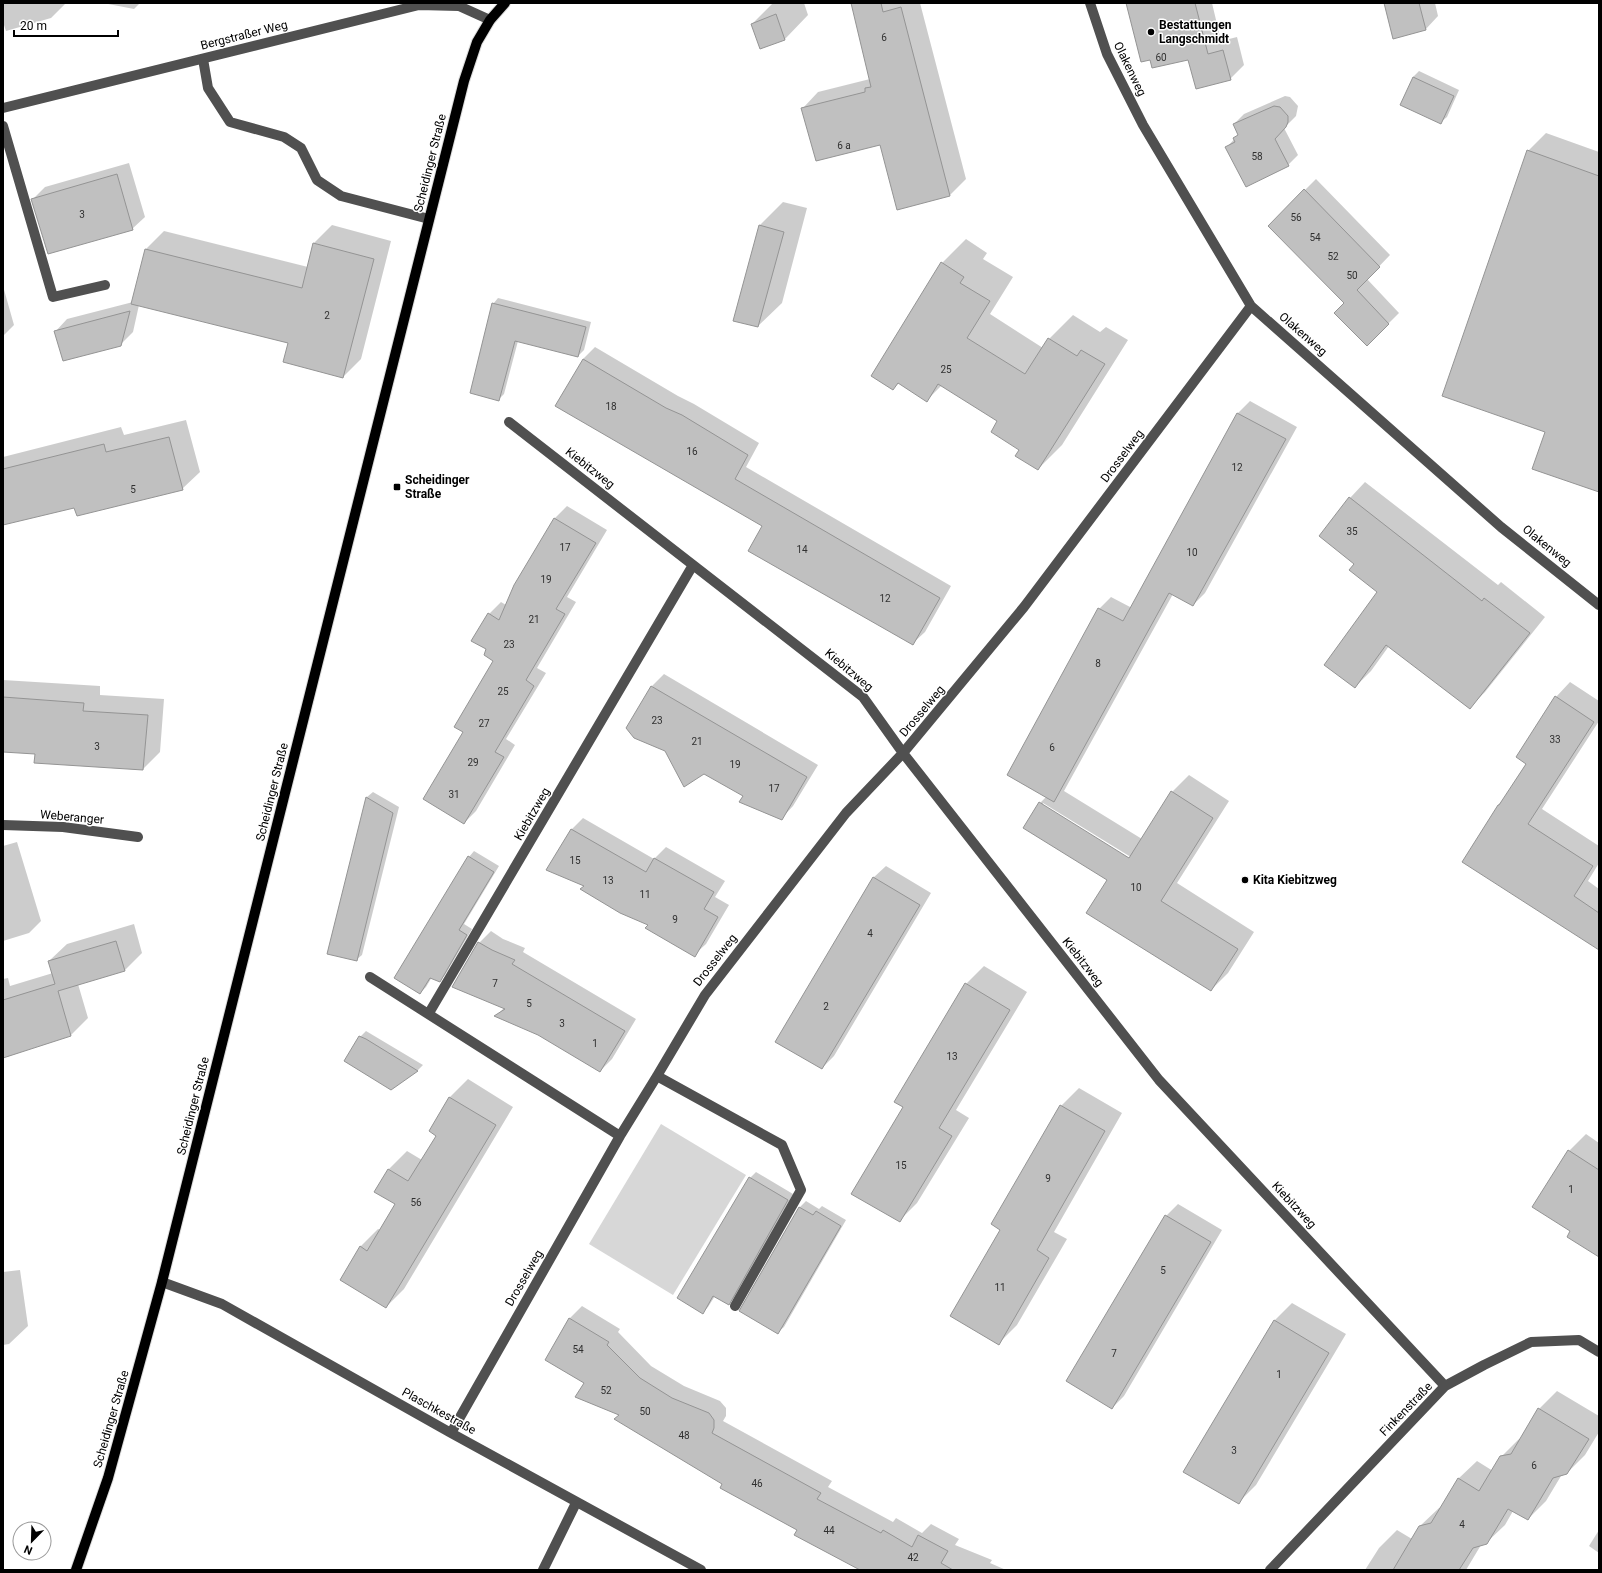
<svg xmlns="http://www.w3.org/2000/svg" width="1602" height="1573" font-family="Roboto,sans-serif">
<rect width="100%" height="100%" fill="#fff"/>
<path fill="#d7d7d7" d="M 661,1124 L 746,1175 L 673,1295 L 589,1244 Z"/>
<path fill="#0003" fill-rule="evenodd" d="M 3,3 L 65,3 L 65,4 L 51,18 L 6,31 L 3,22 Z
M 103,3 L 140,3 L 134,9 Z
M 773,3 L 804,3 L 808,15 L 785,39 L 752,24 Z
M 852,3 L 920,3 L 966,179 L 950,195 L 898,208 L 881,143 L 803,108 L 818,92 L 870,79 Z
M 1127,3 L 1212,3 L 1221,41 L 1237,37 L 1244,65 L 1230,79 L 1189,58 L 1151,59 Z
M 1385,3 L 1435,3 L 1438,16 L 1425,30 Z
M 1419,71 L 1459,90 L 1447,117 L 1441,122 L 1413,77 Z
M 1285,96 L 1290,97 L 1298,106 L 1296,116 L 1284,128 L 1298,155 L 1288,165 L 1227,147 L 1239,134 L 1234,124 L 1244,114 Z
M 1546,133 L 1599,152 L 1599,491 L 1547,431 L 1528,151 Z
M 129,163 L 145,217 L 132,229 L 33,199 L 45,187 Z
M 1316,179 L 1390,255 L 1367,279 L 1399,313 L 1367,345 L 1345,303 L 1269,226 Z
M 783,202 L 807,208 L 782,303 L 758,326 L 760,225 Z
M 332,225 L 391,241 L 361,359 L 343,377 L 289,343 L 139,305 L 133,332 L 120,345 L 55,332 L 67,319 L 133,302 L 146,249 L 164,231 L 308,267 L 314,243 Z
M 966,239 L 987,253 L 983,259 L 1013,277 L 990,314 L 1043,348 L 1049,339 L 1073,315 L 1100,332 L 1106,327 L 1128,340 L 1062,445 L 1038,469 L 1021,449 L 999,420 L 942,385 L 927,400 L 899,383 L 893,388 L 872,376 L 942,263 Z
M 3,286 L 14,325 L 3,336 Z
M 498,298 L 591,322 L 584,350 L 578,356 L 518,341 L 504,394 L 498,400 L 493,304 Z
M 595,347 L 678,396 L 694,404 L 759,443 L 746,467 L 951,586 L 925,632 L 912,644 L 763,525 L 583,359 Z
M 1250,401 L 1297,427 L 1205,593 L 1193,605 L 1173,594 L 1064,791 L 1142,839 L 1172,792 L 1189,775 L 1229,801 L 1177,883 L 1254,932 L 1228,973 L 1211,990 L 1109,880 L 1040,803 L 1047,796 L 1008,775 L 1099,609 L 1111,597 L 1132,608 L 1238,413 ZM 1043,803 L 1134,859 L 1133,861 L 1043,806 Z
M 186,420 L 200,472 L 182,489 L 75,506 L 3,524 L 3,457 L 121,427 L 124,435 Z
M 1365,482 L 1498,585 L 1501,582 L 1545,617 L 1485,692 L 1469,708 L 1389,646 L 1371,671 L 1355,687 L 1379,592 L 1356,564 L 1350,498 Z
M 567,506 L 607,530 L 567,597 L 576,602 L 537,668 L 546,673 L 506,739 L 515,745 L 476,811 L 464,823 L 464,732 L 494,660 L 488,649 L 489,614 L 501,602 L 506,605 L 515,586 L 555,518 Z
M 664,674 L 818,765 L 793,806 L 781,819 L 744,795 L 652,686 Z
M 3,680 L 100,686 L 100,695 L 164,699 L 160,752 L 143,769 L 36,753 L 3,751 Z
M 1570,682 L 1599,701 L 1599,721 L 1542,809 L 1599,846 L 1599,863 L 1588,881 L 1599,889 L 1599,949 L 1498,805 L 1503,800 L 1527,763 L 1556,697 Z
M 373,792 L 399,807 L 362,955 L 356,960 L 329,953 L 367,797 Z
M 583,818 L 654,859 L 666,847 L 725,881 L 715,897 L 729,905 L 706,944 L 694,955 L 650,924 L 585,885 L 548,870 L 572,829 Z
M 17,842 L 41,921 L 29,933 L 3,941 L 3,846 Z
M 474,851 L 499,866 L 464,924 L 472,929 L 445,975 L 440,981 L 432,977 L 426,987 L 420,993 L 469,857 Z
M 886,866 L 931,893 L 834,1056 L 822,1068 L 873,878 Z
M 134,924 L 142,953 L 125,970 L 78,984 L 88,1018 L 71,1035 L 3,1056 L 3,979 L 8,978 L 10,986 L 53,973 L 49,961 L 67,944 Z
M 491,931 L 503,939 L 525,948 L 523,952 L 636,1019 L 612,1059 L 600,1071 L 538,1034 L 496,1016 L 504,1008 L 453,986 L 479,943 Z
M 984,966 L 1027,992 L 956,1110 L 969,1118 L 917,1203 L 899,1221 L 904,1107 L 966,984 Z
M 366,1031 L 423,1065 L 417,1071 L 360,1037 Z
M 468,1079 L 513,1107 L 404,1289 L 386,1307 L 360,1247 L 378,1229 L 381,1230 L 396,1204 L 375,1191 L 389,1169 L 407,1151 L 422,1160 L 437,1135 L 430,1131 L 450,1097 Z
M 1079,1088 L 1122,1113 L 1054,1232 L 1067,1239 L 1017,1325 L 999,1343 L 1061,1106 Z
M 1586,1134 L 1599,1143 L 1599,1256 L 1571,1231 L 1569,1151 Z
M 756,1172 L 793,1194 L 734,1298 L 728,1304 L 715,1296 L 708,1307 L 703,1312 L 679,1298 L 750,1178 Z
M 806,1201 L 819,1209 L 822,1206 L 846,1220 L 784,1327 L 778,1332 L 740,1311 L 800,1207 Z
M 1178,1204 L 1222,1230 L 1124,1396 L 1112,1408 L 1166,1216 Z
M 20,1270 L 28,1326 L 9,1344 L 3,1345 L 3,1272 Z
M 1292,1303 L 1346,1334 L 1256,1485 L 1238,1503 L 1274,1321 Z
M 582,1306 L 620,1329 L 618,1332 L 651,1366 L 684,1386 L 720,1401 L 726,1408 L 726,1416 L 723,1421 L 832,1481 L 828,1487 L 893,1522 L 896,1518 L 922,1533 L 931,1524 L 959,1539 L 955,1545 L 992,1560 L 990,1563 L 1006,1570 L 862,1570 L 724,1484 L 620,1415 L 585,1383 L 547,1360 L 570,1318 Z
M 1557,1391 L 1599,1416 L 1599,1432 L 1585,1455 L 1567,1473 L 1561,1476 L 1546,1501 L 1528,1519 L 1513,1511 L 1505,1525 L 1486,1543 L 1481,1545 L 1466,1570 L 1365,1570 L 1379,1548 L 1397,1530 L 1412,1539 L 1420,1526 L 1439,1508 L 1442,1507 L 1458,1479 L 1477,1461 L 1493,1471 L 1501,1457 L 1519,1439 L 1522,1438 L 1539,1409 Z
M 1599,1530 L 1599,1553 L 1589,1546 Z"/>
<path fill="#c0c0c0" stroke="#949494" d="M 851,3 L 881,3 L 883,12 L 901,7 L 950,196 L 897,210 L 880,145 L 816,161 L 801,108 L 865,92 L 865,88 L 871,87 Z
M 1126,3 L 1195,3 L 1208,54 L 1223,50 L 1231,80 L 1196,89 L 1188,60 L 1152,68 L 1150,60 L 1141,62 Z
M 1384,3 L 1419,3 L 1426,30 L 1393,39 Z
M 776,14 L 785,40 L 760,49 L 751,24 Z
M 1413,77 L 1454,96 L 1441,124 L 1400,105 Z
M 1274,106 L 1280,107 L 1288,116 L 1288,122 L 1286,127 L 1275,139 L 1289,166 L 1246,187 L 1225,147 L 1235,142 L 1233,138 L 1238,135 L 1233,124 Z
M 1527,150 L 1599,176 L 1599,492 L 1532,469 L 1545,432 L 1442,396 Z
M 117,174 L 133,230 L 48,254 L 31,199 Z
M 1304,189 L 1380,267 L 1357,290 L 1389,324 L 1367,346 L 1334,313 L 1344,303 L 1268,226 Z
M 759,225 L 784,232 L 758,327 L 733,321 Z
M 313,243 L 374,259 L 343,378 L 283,362 L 288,343 L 131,304 L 145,249 L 302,288 Z
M 941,262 L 964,277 L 960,283 L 990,301 L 967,338 L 1025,374 L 1048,338 L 1077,356 L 1081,350 L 1105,364 L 1038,470 L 1015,456 L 1019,450 L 991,432 L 997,421 L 938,384 L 927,402 L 898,383 L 893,390 L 871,376 Z
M 492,303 L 586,327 L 578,357 L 515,341 L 499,401 L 470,393 Z
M 130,311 L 121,346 L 63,361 L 54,331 Z
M 583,359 L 666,408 L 682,415 L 748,455 L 735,479 L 940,598 L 913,645 L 748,551 L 762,526 L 555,406 Z
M 1237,413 L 1286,439 L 1193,606 L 1169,593 L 1054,802 L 1007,775 L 1098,608 L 1123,621 Z
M 169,437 L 183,490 L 77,516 L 74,508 L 3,525 L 3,469 L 104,444 L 106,452 Z
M 1349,497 L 1482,601 L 1484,598 L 1530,633 L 1470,709 L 1386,645 L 1355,688 L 1324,665 L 1377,592 L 1349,570 L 1354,564 L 1319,536 Z
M 554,518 L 596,543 L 556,609 L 565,614 L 526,680 L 534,686 L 495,752 L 504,757 L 464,824 L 423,799 L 463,732 L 454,727 L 493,661 L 484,655 L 486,649 L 471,641 L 488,613 L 499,620 L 514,585 Z
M 651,686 L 807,777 L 782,820 L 739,802 L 743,796 L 704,774 L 684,787 L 665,751 L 634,738 L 626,728 Z
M 1555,696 L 1594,722 L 1528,824 L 1593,866 L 1574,896 L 1599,913 L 1599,950 L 1462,862 L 1498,805 L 1499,805 L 1526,764 L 1516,757 Z
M 3,697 L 84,703 L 83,711 L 148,715 L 143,770 L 34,763 L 35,754 L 3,752 Z
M 1171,791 L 1213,818 L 1161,901 L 1238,949 L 1211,991 L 1086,913 L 1107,880 L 1023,828 L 1039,802 L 1129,858 Z
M 366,797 L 393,813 L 357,961 L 327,954 Z
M 571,829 L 646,872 L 654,858 L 714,892 L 704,909 L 718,917 L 695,957 L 645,928 L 648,925 L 620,913 L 580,889 L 584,886 L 546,870 Z
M 468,856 L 494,872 L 459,930 L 467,935 L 440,982 L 430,978 L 420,994 L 394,978 Z
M 873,877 L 920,905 L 822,1069 L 775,1042 Z
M 116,941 L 125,971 L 58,991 L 71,1036 L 3,1058 L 3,1000 L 55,984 L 48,961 Z
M 478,942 L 492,950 L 515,960 L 512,964 L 625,1031 L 600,1072 L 538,1035 L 494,1016 L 505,1009 L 452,987 Z
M 965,983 L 1010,1010 L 939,1128 L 952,1136 L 900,1222 L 851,1194 L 903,1107 L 894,1102 Z
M 359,1036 L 366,1039 L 418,1071 L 391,1090 L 344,1061 Z
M 449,1097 L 496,1125 L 386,1308 L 340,1280 L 360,1246 L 367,1251 L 395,1204 L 374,1192 L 388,1169 L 408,1181 L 436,1136 L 429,1131 Z
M 1060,1105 L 1105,1131 L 1037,1250 L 1049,1258 L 999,1345 L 950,1316 L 1000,1230 L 991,1224 Z
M 1568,1150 L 1599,1170 L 1599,1257 L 1567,1237 L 1570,1231 L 1532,1207 Z
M 749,1177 L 788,1200 L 729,1305 L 713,1296 L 703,1314 L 677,1298 Z
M 799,1207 L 813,1215 L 816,1211 L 841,1226 L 778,1334 L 739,1311 Z
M 1165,1215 L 1211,1242 L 1112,1409 L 1066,1381 Z
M 569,1318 L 609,1342 L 607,1345 L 640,1378 L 672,1398 L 709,1413 L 714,1420 L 714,1428 L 712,1433 L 821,1493 L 817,1499 L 881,1533 L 883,1530 L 912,1547 L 918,1535 L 948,1551 L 941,1563 L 953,1570 L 860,1570 L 794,1535 L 797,1530 L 720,1488 L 722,1484 L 614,1419 L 619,1415 L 575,1397 L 584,1383 L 545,1360 Z
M 1274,1320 L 1329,1353 L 1239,1504 L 1183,1472 Z
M 1538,1408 L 1589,1439 L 1567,1474 L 1553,1478 L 1528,1520 L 1508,1509 L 1487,1544 L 1473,1548 L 1459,1570 L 1393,1570 L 1419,1526 L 1431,1523 L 1458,1478 L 1479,1491 L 1500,1456 L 1511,1454 Z"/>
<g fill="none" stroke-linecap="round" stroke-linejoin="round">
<defs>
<path id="major" d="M 76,1570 L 108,1478 L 162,1282 L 464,81 L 477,42 L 490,20 L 505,3"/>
</defs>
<use href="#major" stroke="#dbdbdb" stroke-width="12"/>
<path stroke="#505050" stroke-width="10" d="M 1090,3 L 1107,54 L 1143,125 L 1251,306 L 1501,527 L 1599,605
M 203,59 L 208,88 L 230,122 L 284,137 L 301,148 L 317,180 L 341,196 L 429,219
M 3,108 L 419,5 L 459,6 L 490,20
M 3,126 L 53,297 L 105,285
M 509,422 L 863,697 L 903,753 L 1159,1080 L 1445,1386
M 3,825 L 63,827 L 138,837
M 370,977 L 620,1136
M 429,1013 L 693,565
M 657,1076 L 782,1145 L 801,1190 L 735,1306
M 162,1282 L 222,1304 L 451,1433 L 701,1570
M 451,1433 L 620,1136 L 657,1076 L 705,995 L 846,813 L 903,753 L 1024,607 L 1251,306
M 543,1570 L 576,1503
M 1270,1570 L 1445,1386 L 1484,1365 L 1531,1342 L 1579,1340 L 1599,1352"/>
<use href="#major" stroke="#000" stroke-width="10"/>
</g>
<g fill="#000" stroke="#fff" stroke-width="1.5">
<circle cx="1151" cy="32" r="4"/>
<rect x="393" y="483" width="8" height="8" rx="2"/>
<circle cx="1245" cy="880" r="4"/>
</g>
<g text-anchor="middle" stroke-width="3" stroke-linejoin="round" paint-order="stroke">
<g font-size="10" fill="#303030">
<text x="884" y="41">6</text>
<text x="1161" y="61">60</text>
<text x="844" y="149">6 a</text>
<text x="1257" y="160">58</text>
<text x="82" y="218">3</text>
<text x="1296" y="221">56</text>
<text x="1315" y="241">54</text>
<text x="1333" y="260">52</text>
<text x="1352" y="279">50</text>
<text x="327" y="319">2</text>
<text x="946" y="373">25</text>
<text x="611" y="410">18</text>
<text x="692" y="455">16</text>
<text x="1237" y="471">12</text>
<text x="133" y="493">5</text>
<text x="1352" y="535">35</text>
<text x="565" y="551">17</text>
<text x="802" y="553">14</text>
<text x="1192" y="556">10</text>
<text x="546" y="583">19</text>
<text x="885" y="602">12</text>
<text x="534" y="623">21</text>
<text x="509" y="648">23</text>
<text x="1098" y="667">8</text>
<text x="503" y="695">25</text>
<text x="657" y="724">23</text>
<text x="484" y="727">27</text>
<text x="1555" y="743">33</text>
<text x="697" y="745">21</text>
<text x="97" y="750">3</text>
<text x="1052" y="751">6</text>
<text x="473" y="766">29</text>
<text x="735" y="768">19</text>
<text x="774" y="792">17</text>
<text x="454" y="798">31</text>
<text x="575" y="864">15</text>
<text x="608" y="884">13</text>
<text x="1136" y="891">10</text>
<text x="645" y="898">11</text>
<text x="675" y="923">9</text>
<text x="870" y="937">4</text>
<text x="495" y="987">7</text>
<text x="529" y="1007">5</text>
<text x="826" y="1010">2</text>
<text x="562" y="1027">3</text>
<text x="595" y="1047">1</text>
<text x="952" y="1060">13</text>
<text x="901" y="1169">15</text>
<text x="1048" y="1182">9</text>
<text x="1571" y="1193">1</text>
<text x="416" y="1206">56</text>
<text x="1163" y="1274">5</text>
<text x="1000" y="1291">11</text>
<text x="578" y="1353">54</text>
<text x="1114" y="1357">7</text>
<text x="1279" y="1378">1</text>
<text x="606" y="1394">52</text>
<text x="645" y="1415">50</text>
<text x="684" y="1439">48</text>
<text x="1234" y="1454">3</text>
<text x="1534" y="1469">6</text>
<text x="757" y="1487">46</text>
<text x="1462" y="1528">4</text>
<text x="829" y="1534">44</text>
<text x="913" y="1561">42</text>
</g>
<g font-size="12" font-weight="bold" fill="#000" stroke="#fff" text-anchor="start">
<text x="1159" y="29">Bestattungen<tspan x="1159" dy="14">Langschmidt</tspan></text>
<text x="405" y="484">Scheidinger<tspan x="405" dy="14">Straße</tspan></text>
<text x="1253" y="884">Kita Kiebitzweg</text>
</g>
<g font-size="12" fill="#000" stroke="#fff">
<text transform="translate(244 35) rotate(-14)" y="4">Bergstraßer Weg</text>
<text transform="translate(1130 69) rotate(64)" y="4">Olakenweg</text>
<text transform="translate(430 163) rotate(-76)" y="4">Scheidinger Straße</text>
<text transform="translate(1303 334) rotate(41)" y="4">Olakenweg</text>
<text transform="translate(1122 456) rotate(-53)" y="4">Drosselweg</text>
<text transform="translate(590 468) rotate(38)" y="4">Kiebitzweg</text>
<text transform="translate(1547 546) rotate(39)" y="4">Olakenweg</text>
<text transform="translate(849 670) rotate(40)" y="4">Kiebitzweg</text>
<text transform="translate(922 711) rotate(-50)" y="4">Drosselweg</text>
<text transform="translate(272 792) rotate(-76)" y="4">Scheidinger Straße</text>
<text transform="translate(532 814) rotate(-60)" y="4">Kiebitzweg</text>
<text transform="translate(72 817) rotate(5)" y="4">Weberanger</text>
<text transform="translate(715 960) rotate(-52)" y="4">Drosselweg</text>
<text transform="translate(1083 962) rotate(52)" y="4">Kiebitzweg</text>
<text transform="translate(193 1106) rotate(-76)" y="4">Scheidinger Straße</text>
<text transform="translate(1294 1205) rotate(47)" y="4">Kiebitzweg</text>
<text transform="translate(524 1278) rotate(-60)" y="4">Drosselweg</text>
<text transform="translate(1406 1409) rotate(-46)" y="4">Finkenstraße</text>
<text transform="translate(439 1411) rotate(29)" y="4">Plaschkestraße</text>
<text transform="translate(111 1419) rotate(-74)" y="4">Scheidinger Straße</text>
</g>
</g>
<rect width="1602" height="1573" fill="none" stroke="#000000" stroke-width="8"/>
<g transform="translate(32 1541) rotate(203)"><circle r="19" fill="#ffffff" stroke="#999999"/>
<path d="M0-3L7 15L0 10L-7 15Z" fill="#000000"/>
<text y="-6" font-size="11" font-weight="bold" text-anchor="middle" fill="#000000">N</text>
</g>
<path d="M14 30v6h104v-6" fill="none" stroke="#000000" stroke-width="2"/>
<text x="20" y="30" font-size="12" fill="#000000" stroke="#ffffff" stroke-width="3" paint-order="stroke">20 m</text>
</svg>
